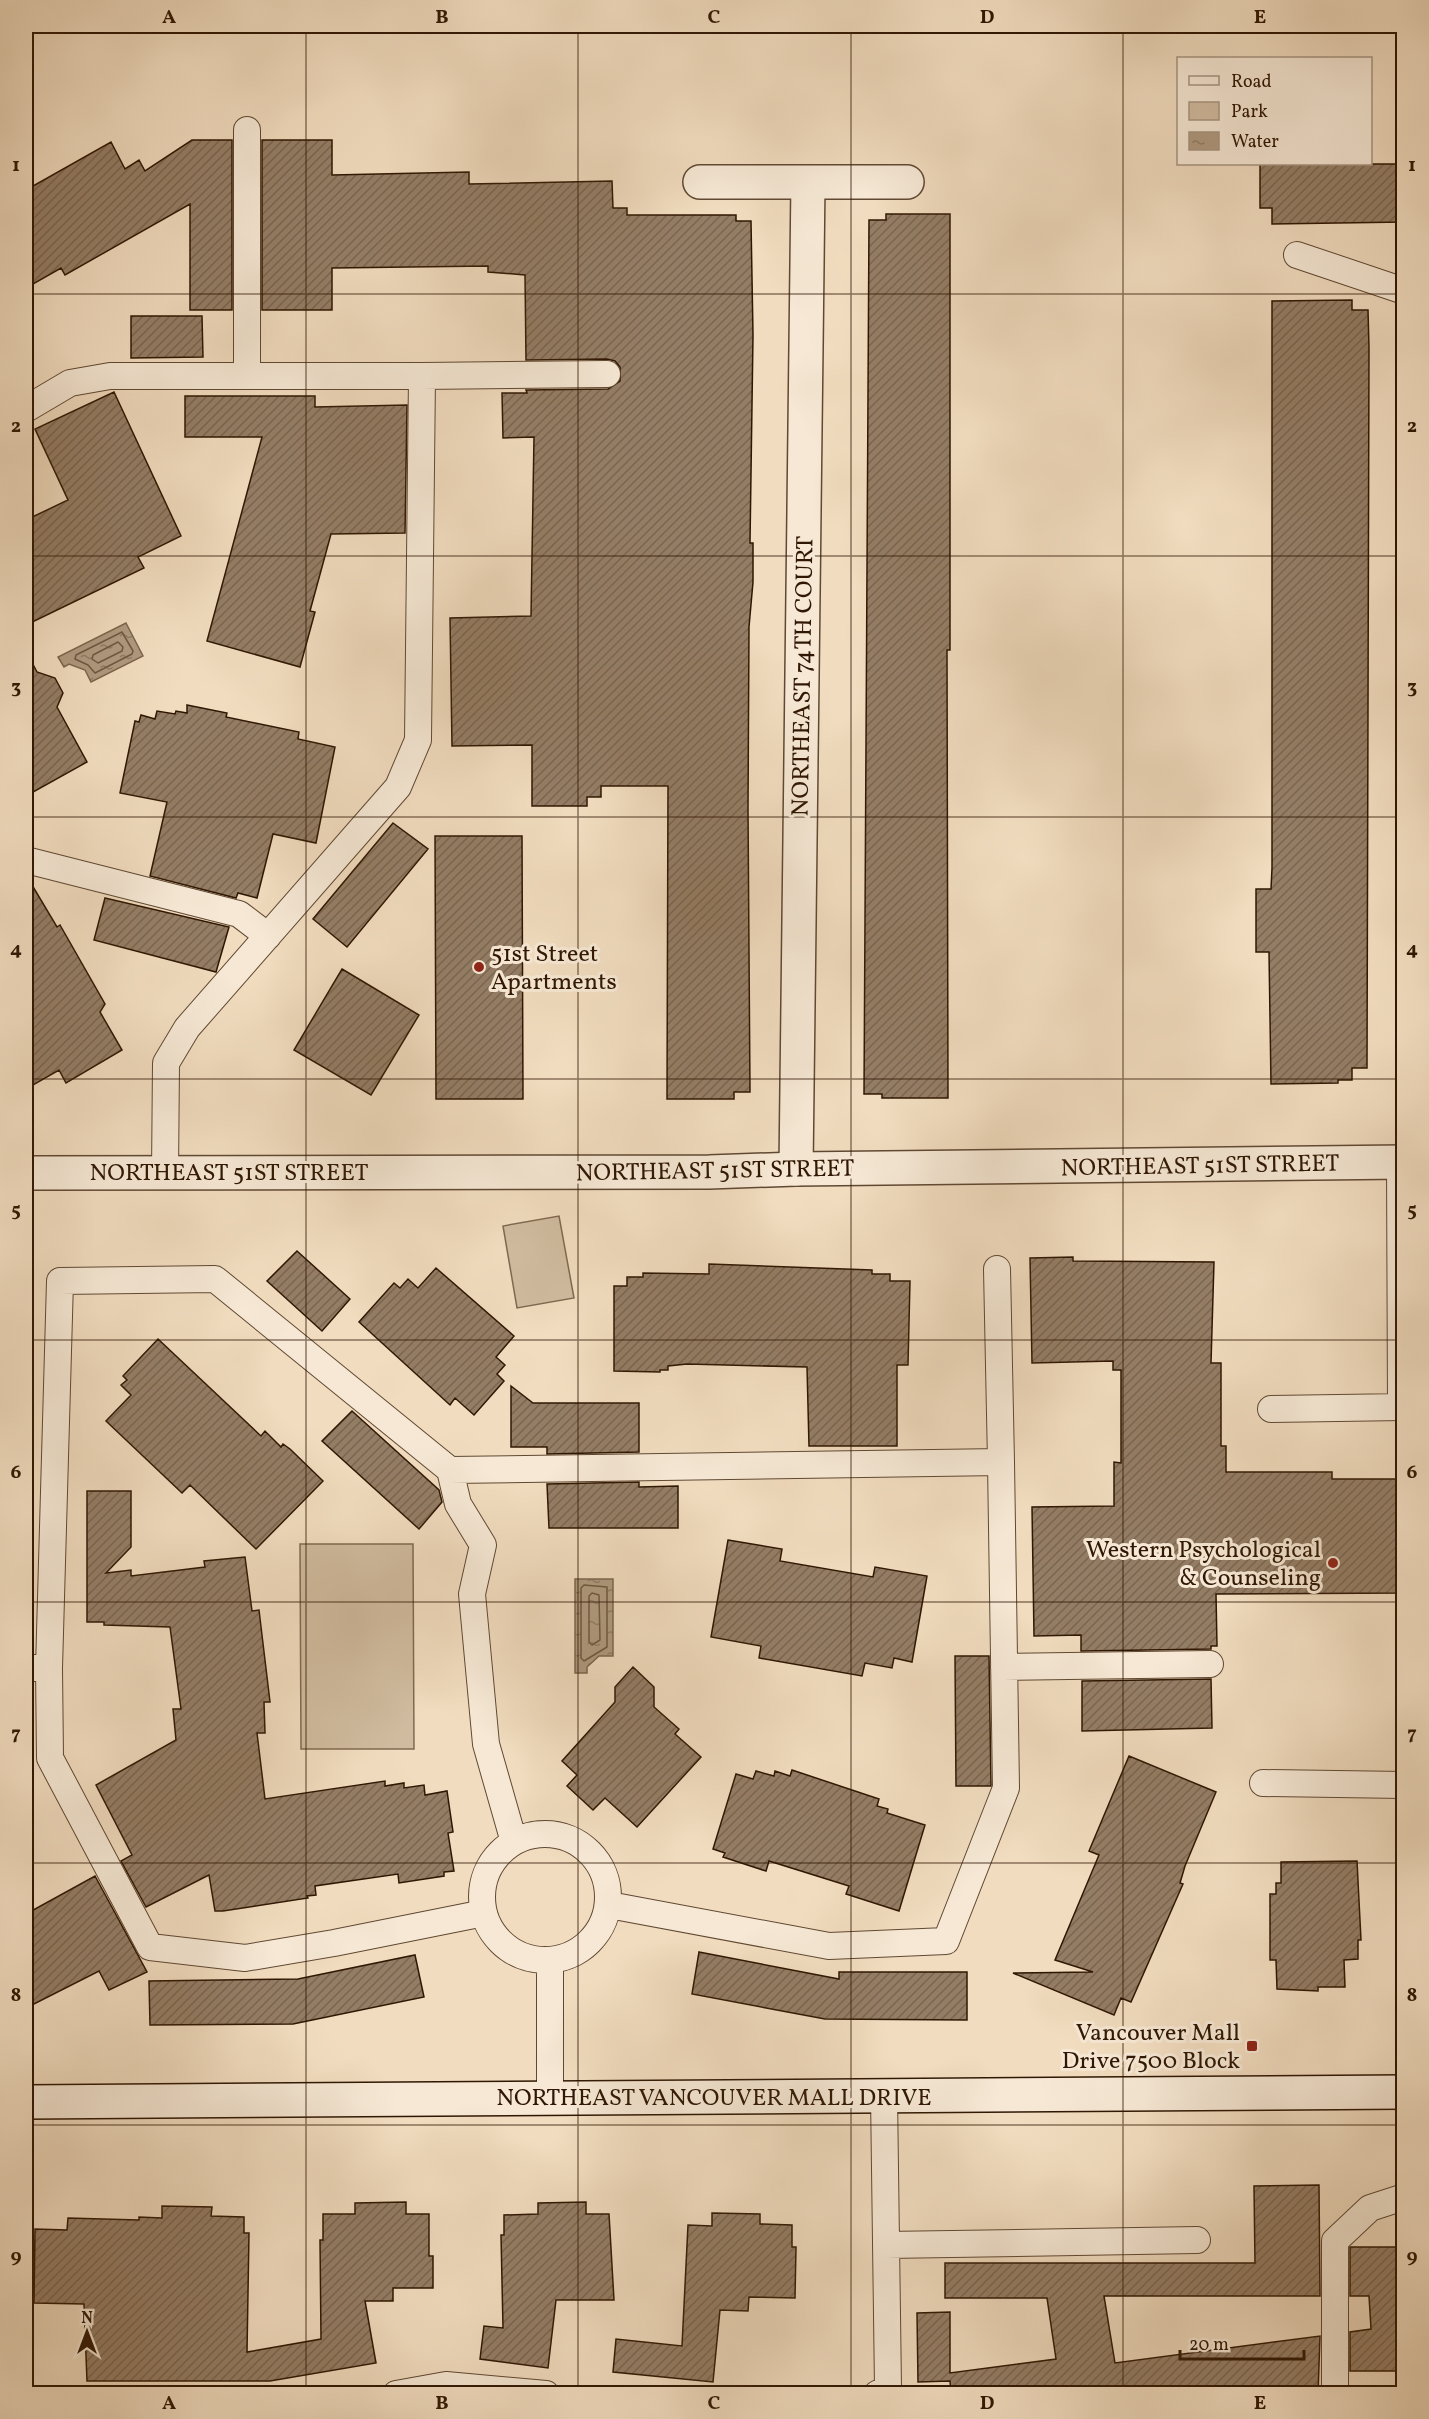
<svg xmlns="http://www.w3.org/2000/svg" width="1429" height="2419" font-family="Vollkorn,serif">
<defs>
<pattern id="water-ripples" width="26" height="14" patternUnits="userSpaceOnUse" patternTransform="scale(1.5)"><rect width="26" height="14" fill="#af997f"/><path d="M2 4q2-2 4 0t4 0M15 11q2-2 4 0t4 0" fill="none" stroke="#8f7c66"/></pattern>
<pattern id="building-hatch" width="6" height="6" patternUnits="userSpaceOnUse" patternTransform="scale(1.5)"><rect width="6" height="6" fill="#947d65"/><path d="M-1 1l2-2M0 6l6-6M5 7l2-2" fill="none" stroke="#796551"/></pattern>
</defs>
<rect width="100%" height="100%" fill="#f1dcbf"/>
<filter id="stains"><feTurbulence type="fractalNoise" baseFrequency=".00333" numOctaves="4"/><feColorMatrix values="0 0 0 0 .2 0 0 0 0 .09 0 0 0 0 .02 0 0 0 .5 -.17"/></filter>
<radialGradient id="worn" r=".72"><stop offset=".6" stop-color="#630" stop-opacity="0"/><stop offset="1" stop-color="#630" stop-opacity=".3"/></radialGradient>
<path fill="#d0bb9f" stroke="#806951" stroke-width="1.5" d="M 559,1216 L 574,1298 L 517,1308 L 503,1226 Z
M 300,1544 L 413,1544 L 414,1749 L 301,1749 Z"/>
<path fill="url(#water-ripples)" stroke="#7c654d" stroke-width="1.5" d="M 126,623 L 143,656 L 91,682 L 85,670 L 69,664 L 64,667 L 58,657 Z
M 575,1579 L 613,1579 L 613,1656 L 599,1656 L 587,1667 L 587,1673 L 575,1673 Z"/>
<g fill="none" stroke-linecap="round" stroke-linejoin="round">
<path stroke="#705841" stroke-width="1.5" d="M 122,632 L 133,651 L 132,654 L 95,673 L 88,665 L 75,659 L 76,655 Z
M 118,642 L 123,647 L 122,651 L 98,663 L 92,659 L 93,655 Z
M 584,1585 L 607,1587 L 607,1647 L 584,1661 L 581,1658 L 581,1588 Z
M 592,1593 L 599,1595 L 600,1640 L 592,1645 L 589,1642 L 589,1596 Z"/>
</g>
<path fill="url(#building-hatch)" stroke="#301703" stroke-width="1.5" d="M 192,140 L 232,140 L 232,310 L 190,310 L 190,204 L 65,275 L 61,268 L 26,288 L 26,190 L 111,142 L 125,169 L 139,160 L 145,171 Z
M 262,140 L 332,140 L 332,175 L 469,172 L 469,184 L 612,181 L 613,208 L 627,208 L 627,215 L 736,215 L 736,221 L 751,221 L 753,335 L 750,543 L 753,543 L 753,582 L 749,627 L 748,809 L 750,1092 L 734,1092 L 734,1099 L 667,1099 L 668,786 L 601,786 L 601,797 L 587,797 L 587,806 L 532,806 L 532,745 L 452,746 L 450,618 L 531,616 L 534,437 L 503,438 L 502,393 L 527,393 L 526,390 L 608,389 L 620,381 L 620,367 L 615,361 L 607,359 L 526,360 L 525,275 L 488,272 L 488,266 L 332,268 L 332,310 L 262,310 Z
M 1260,164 L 1404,164 L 1404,222 L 1272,224 L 1272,208 L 1260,208 Z
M 886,214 L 950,214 L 950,650 L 947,650 L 948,1098 L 882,1098 L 882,1094 L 864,1094 L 869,220 L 886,220 Z
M 1352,300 L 1352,310 L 1368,310 L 1369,348 L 1367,1068 L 1352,1068 L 1352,1080 L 1338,1080 L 1338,1083 L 1271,1084 L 1269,952 L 1256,952 L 1256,889 L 1271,889 L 1272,868 L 1272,301 Z
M 131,316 L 202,316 L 203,357 L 131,358 Z
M 114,392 L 181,536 L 138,557 L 144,568 L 26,625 L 26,520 L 68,500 L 35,429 Z
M 185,396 L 315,396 L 315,407 L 407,405 L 405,533 L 331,534 L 310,611 L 315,612 L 300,667 L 207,641 L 262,437 L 185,437 Z
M 26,651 L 37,672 L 55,678 L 63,693 L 57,707 L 87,762 L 26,796 Z
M 187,705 L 227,713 L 226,717 L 299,732 L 298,739 L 335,747 L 316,843 L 273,834 L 257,898 L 238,893 L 236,898 L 150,876 L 167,802 L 120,793 L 135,721 L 139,722 L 141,715 L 155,719 L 157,711 L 175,714 L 176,711 L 187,713 Z
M 393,823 L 428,849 L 347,947 L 313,919 Z
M 435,836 L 522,836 L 523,1099 L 436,1099 Z
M 26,875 L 57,927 L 60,925 L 105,1004 L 100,1012 L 122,1050 L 66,1083 L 59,1070 L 26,1089 Z
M 105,898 L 229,927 L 216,972 L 94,940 Z
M 342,969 L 419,1015 L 371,1095 L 294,1050 Z
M 297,1251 L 350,1299 L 322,1331 L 267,1281 Z
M 1073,1257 L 1073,1261 L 1214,1262 L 1211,1363 L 1221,1363 L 1221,1446 L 1226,1446 L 1226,1472 L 1332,1472 L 1332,1479 L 1404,1479 L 1404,1593 L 1216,1594 L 1217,1646 L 1211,1646 L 1211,1649 L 1081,1651 L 1081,1635 L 1034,1636 L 1032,1507 L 1114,1506 L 1114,1462 L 1121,1463 L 1121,1370 L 1113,1370 L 1113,1361 L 1032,1363 L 1030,1258 Z
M 709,1264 L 872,1270 L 872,1274 L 890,1274 L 890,1281 L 910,1281 L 908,1365 L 897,1365 L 897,1446 L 809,1446 L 807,1367 L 687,1364 L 668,1366 L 668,1370 L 660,1370 L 660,1372 L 614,1371 L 614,1286 L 627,1286 L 627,1277 L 643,1277 L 643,1273 L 709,1274 Z
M 436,1268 L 514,1336 L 496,1357 L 505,1365 L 497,1374 L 504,1381 L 474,1415 L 455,1398 L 450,1405 L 359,1322 L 394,1283 L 400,1288 L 408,1279 L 418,1288 Z
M 158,1339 L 261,1436 L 265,1431 L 281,1447 L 283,1444 L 290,1449 L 323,1481 L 256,1549 L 190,1485 L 182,1493 L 106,1421 L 131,1395 L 121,1385 L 127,1380 L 123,1376 Z
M 511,1386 L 533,1403 L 639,1403 L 639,1452 L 547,1454 L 547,1447 L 511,1447 Z
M 352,1411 L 439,1490 L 442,1502 L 419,1529 L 322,1441 Z
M 639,1482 L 639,1487 L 678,1486 L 678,1528 L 549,1528 L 547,1484 Z
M 87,1491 L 131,1491 L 131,1547 L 106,1573 L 131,1570 L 131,1576 L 205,1567 L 204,1561 L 245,1557 L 252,1611 L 259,1610 L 270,1702 L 264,1702 L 265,1733 L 257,1733 L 265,1799 L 385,1781 L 385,1786 L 404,1783 L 404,1788 L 424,1785 L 425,1795 L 447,1791 L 453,1832 L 448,1833 L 454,1871 L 444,1872 L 444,1876 L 399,1883 L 398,1874 L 315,1886 L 316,1895 L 307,1896 L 308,1898 L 223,1911 L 215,1911 L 209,1875 L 146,1907 L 121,1861 L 132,1855 L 96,1785 L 176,1740 L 173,1709 L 181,1709 L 170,1627 L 104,1625 L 104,1622 L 87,1622 Z
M 728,1540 L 782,1549 L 780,1561 L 873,1577 L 875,1567 L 927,1576 L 912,1662 L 894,1658 L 892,1668 L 865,1663 L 862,1676 L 759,1658 L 761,1646 L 711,1637 Z
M 955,1656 L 989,1656 L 991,1786 L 956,1786 Z
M 633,1667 L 654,1687 L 654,1707 L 679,1729 L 675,1734 L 701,1757 L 637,1827 L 605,1798 L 593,1810 L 567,1786 L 577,1775 L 562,1761 L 615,1702 L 615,1687 Z
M 1211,1679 L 1212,1728 L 1082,1731 L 1082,1681 Z
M 1129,1756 L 1216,1792 L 1185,1866 L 1180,1883 L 1183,1884 L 1131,2002 L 1121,1998 L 1114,2015 L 1013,1973 L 1093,1972 L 1055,1960 L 1099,1855 L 1089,1851 Z
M 792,1770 L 879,1799 L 877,1806 L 888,1809 L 887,1813 L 925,1825 L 899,1911 L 846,1894 L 849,1886 L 769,1861 L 766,1871 L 723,1857 L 725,1853 L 713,1849 L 736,1774 L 753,1779 L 756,1771 L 774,1776 L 775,1771 L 790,1776 Z
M 1357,1861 L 1361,1940 L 1358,1940 L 1358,1959 L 1344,1960 L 1345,1987 L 1318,1987 L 1318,1991 L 1277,1989 L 1276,1960 L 1270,1960 L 1270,1894 L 1276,1894 L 1276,1883 L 1281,1883 L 1281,1862 Z
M 95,1876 L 147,1972 L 109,1990 L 99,1971 L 26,2008 L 26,1914 Z
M 699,1952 L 839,1979 L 839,1972 L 967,1972 L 967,2020 L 825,2019 L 692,1994 Z
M 415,1955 L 424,1997 L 293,2024 L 150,2025 L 149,1981 L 298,1979 Z
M 1319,2185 L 1320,2296 L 1104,2296 L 1115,2363 L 1320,2336 L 1318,2394 L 951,2394 L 950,2381 L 918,2382 L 917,2313 L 950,2312 L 950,2373 L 1056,2359 L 1047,2298 L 945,2298 L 945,2263 L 1255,2263 L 1254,2186 Z
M 406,2202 L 406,2214 L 429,2214 L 429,2256 L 433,2256 L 433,2288 L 393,2288 L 393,2301 L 365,2301 L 376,2363 L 270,2381 L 87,2381 L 84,2304 L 34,2303 L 35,2229 L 67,2230 L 68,2218 L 139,2220 L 139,2217 L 162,2218 L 162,2206 L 212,2207 L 211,2216 L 244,2217 L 244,2233 L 249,2233 L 247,2352 L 321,2339 L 320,2240 L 323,2240 L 323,2214 L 355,2214 L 355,2203 Z
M 586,2202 L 586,2214 L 609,2214 L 614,2300 L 556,2300 L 548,2368 L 480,2359 L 484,2326 L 503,2328 L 501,2235 L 504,2235 L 504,2215 L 538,2214 L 538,2203 Z
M 712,2213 L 760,2214 L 760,2224 L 792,2225 L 792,2247 L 796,2247 L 795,2298 L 749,2297 L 748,2311 L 720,2310 L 713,2382 L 613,2372 L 616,2339 L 682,2346 L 688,2225 L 712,2226 Z
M 1350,2247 L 1404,2247 L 1404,2371 L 1350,2371 L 1350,2332 L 1371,2329 L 1369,2296 L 1350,2296 Z"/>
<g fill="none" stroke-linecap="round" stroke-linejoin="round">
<defs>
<path id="service" d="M 247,130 L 247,376
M 1297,255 L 1404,291
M 26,409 L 70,383 L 110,376 L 422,376
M 26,860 L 239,914 L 268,936
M 1400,1162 L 1401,1407
M 165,1173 L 166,1063 L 187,1028 L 398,787 L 418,740 L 422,376 L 607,374
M 1271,1409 L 1404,1407
M 450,1470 L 458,1504 L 483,1545 L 472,1594 L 486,1744 L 514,1842
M 1004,1667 L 1210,1664
M 26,1668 L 49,1668 L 60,1281 L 215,1279 L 450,1470 L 1001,1462 L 997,1269
M 49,1668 L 50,1758 L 150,1947 L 245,1958 L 334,1943 L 484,1913
M 1263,1783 L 1404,1785
M482 1897a63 63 0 1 1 126 0a63 63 0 1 1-126 0Z
M 609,1905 L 829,1946 L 946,1941 L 1006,1788 L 1001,1462
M 550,1960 L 550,2098
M 886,2245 L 1197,2240
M 396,2394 L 446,2385 L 546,2394
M 877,2394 L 888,2388 L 884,2095
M 1335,2394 L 1335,2241 L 1370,2208 L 1404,2197"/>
<path id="minor" d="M 700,182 L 907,182
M 796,1169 L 808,182"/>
<path id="tertiary" d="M 26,1173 L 709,1172 L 796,1169 L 1404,1162"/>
<path id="secondary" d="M 26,2102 L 1404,2092"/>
</defs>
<use href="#service" stroke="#604832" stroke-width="28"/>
<use href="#minor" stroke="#604832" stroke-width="36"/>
<use href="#tertiary" stroke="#604832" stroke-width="36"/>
<use href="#secondary" stroke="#301703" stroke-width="36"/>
<use href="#service" stroke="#f6e8d5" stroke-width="26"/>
<use href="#minor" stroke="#f6e8d5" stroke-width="33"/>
<use href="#tertiary" stroke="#f6e8d5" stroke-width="33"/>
<use href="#secondary" stroke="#f6e8d5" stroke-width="33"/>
</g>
<path fill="none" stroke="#301703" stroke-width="1.5" stroke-opacity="0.55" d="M 306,26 L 306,2394M 578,26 L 578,2394M 851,26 L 851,2394M 1123,26 L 1123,2394M 26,294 L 1404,294M 26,556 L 1404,556M 26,817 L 1404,817M 26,1079 L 1404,1079M 26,1340 L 1404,1340M 26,1602 L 1404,1602M 26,1863 L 1404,1863M 26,2125 L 1404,2125"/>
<g fill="#8f2418" stroke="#f6e8d5" stroke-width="2">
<circle cx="479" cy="967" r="6"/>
<circle cx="1333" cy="1563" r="6"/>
<rect x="1246" y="2040" width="12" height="12" rx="3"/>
</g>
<g text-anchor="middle" stroke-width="6" stroke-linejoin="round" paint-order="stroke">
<g font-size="24" fill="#301703" stroke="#f6e8d5">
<text transform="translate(802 676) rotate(-89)" y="8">NORTHEAST 74TH COURT</text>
<text transform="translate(1200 1165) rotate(-1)" y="8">NORTHEAST 51ST STREET</text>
<text transform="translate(715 1170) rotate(-1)" y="8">NORTHEAST 51ST STREET</text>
<text x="229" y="1180">NORTHEAST 51ST STREET</text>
<text x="714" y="2105">NORTHEAST VANCOUVER MALL DRIVE</text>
</g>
<g font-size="24" fill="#301703" stroke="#f6e8d5" text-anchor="end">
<text x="491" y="961" text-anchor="start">51st Street<tspan x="491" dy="28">Apartments</tspan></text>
<text x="1321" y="1557">Western Psychological<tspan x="1321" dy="28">&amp; Counseling</tspan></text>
<text x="1240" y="2040">Vancouver Mall<tspan x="1240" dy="28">Drive 7500 Block</tspan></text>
</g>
</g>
<rect width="1429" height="2419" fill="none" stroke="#f1dcbf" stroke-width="66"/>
<rect x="1177" y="57" width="195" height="108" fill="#f6e8d5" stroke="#a79481" stroke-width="1.5"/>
<rect x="1189" y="76" width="30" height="9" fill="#f6e8d5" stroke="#a79481" stroke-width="1.5"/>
<text x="1231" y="87" font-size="18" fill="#301703">Road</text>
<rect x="1189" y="102" width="30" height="18" fill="#d0bb9f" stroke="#a79481" stroke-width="1.5"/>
<text x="1231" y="117" font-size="18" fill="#301703">Park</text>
<rect x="1189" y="132" width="30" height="18" fill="url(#water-ripples)" stroke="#a79481" stroke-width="1.5"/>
<text x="1231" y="147" font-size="18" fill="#301703">Water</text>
<g transform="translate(87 2332)" stroke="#f6e8d5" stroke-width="4.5" paint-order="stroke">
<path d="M0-4.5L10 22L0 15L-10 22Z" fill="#301703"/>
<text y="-9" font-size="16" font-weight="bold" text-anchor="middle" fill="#301703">N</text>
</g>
<path d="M1180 2350v9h124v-9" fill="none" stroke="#301703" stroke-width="3"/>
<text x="1189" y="2350" font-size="18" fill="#301703" stroke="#f6e8d5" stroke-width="4.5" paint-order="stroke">20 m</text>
<rect x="33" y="33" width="1363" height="2353" fill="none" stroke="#301703" stroke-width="2"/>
<g font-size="20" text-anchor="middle" font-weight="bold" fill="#301703">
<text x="169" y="23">A</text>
<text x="442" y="23">B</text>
<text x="714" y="23">C</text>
<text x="987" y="23">D</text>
<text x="1260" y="23">E</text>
<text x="16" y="171">1</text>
<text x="1412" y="171">1</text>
<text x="16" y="432">2</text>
<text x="1412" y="432">2</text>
<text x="16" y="693">3</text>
<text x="1412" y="693">3</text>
<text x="16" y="955">4</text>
<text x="1412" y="955">4</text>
<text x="16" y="1216">5</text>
<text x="1412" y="1216">5</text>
<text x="16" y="1478">6</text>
<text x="1412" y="1478">6</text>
<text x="16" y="1739">7</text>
<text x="1412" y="1739">7</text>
<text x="16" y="2001">8</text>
<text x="1412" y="2001">8</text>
<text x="16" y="2262">9</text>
<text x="1412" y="2262">9</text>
<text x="169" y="2409">A</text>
<text x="442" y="2409">B</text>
<text x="714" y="2409">C</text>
<text x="987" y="2409">D</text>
<text x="1260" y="2409">E</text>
</g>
<rect width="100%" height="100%" filter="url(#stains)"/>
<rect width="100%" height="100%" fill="url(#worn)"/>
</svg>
